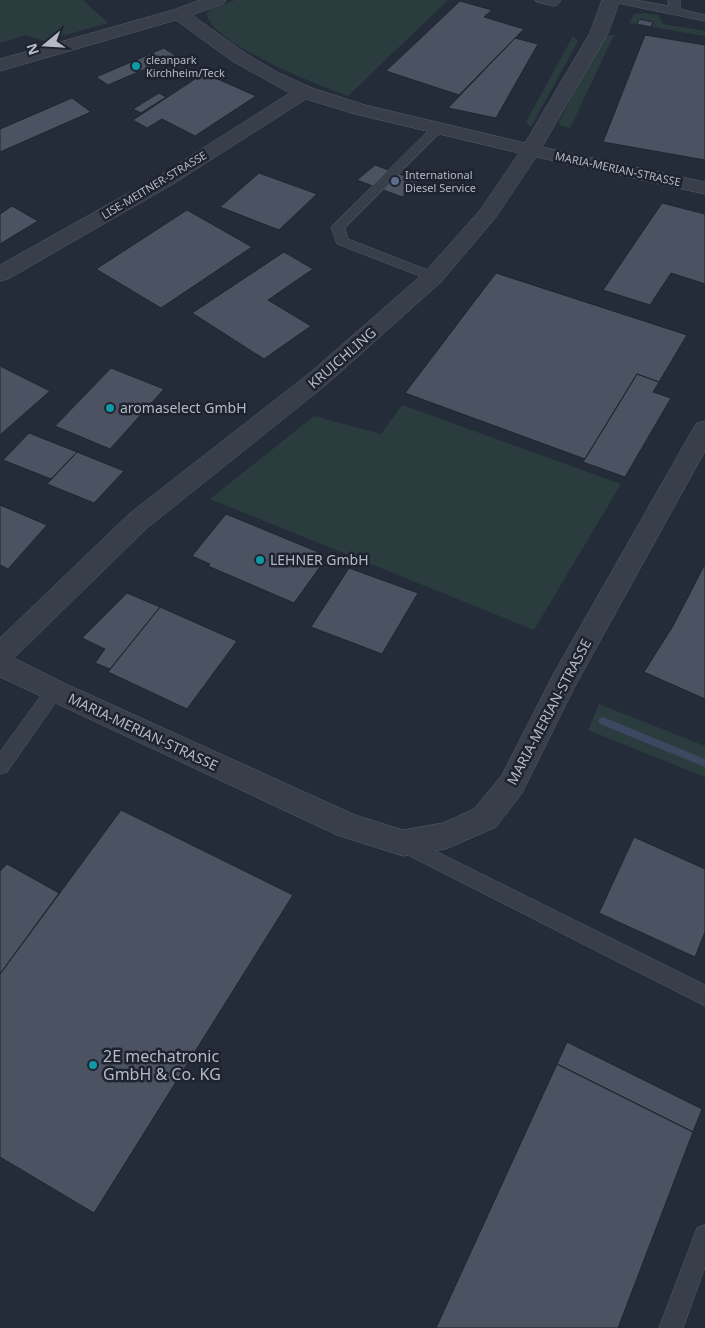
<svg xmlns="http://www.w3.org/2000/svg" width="705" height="1328" font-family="'Noto Sans',sans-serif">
<rect width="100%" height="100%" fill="#252c39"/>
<path fill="#2b3c3f" d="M 0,0 L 83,0 L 108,23 L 44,41 L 26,35 L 0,43 Z
M 235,0 L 448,0 L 348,96 C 320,86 210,43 207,14 L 210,10 Z
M 643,13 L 658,15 L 663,24 L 705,31 L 705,36 L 629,23 L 634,14 Z
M 614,35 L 570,128 L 561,126 L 559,122 L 604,36 Z
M 573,36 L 578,41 L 531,127 L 526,122 Z
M 402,405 L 621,484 L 534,630 L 210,499 L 314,416 L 381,434 Z
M 599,704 L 705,746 L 705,777 L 588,730 Z"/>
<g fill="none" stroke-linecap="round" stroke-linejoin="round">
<path fill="#3c4861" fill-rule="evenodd" d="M 603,717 L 705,759 L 705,767 L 600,724 L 598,721 L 600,718 Z"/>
</g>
<path fill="#4b5262" stroke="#1f2531" d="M 460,1 L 492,10 L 484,17 L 524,29 L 459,95 L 386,71 Z
M 639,19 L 653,22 L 651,27 L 637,24 Z
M 645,35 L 705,45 L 705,160 L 603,142 Z
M 515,38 L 538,44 L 496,118 L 448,108 Z
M 164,48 L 176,56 L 108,85 L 96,77 Z
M 204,73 L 256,96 L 195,136 L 162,119 L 147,128 L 133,120 Z
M 159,93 L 166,97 L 141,113 L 133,109 Z
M 72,98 L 91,112 L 0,152 L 0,129 Z
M 375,165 L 418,181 L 402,197 L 357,180 Z
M 259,173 L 317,194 L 279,230 L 220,207 Z
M 662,203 L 705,214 L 705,284 L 671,273 L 650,305 L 603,290 Z
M 12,206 L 38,221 L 0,244 L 0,214 Z
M 187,210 L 252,247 L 161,308 L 96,269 Z
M 284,252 L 313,269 L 268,300 L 311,326 L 264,359 L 192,313 Z
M 496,273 L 687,335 L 659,382 L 637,374 L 585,459 L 405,393 Z
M 0,366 L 50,391 L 0,435 Z
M 111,368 L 164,389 L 110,449 L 55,426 Z
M 637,374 L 659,382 L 653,392 L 671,398 L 625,477 L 583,462 Z
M 29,433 L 77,452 L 51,479 L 3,460 Z
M 77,452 L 124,471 L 94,503 L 47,484 Z
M 0,505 L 47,525 L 8,569 L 0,565 Z
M 226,514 L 323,554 L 316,565 L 320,567 L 294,603 L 208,566 L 210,564 L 192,556 Z
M 705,564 L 705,699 L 644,672 L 673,626 Z
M 349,568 L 418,593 L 382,654 L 311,627 Z
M 127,593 L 160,607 L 110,669 L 95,663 L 105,649 L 82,638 Z
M 160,607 L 237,641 L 187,709 L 108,672 Z
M 121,810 L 293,895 L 94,1213 L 0,1157 L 0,974 Z
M 634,837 L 705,869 L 705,932 L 695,957 L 599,913 Z
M 7,864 L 59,893 L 0,974 L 0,871 Z
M 567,1042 L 702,1109 L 693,1132 L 557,1064 Z
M 557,1064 L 693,1132 L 618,1328 L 436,1328 Z"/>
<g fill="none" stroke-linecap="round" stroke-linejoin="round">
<defs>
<path id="service" d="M 535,0 L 561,0 L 557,5 L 553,6 L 537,2 Z
M 611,0 L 635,0 L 669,6 L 668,0 L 680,0 L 680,9 L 705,15 L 705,21 L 617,3 Z
M 438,124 L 444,128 L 442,131 L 345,228 L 348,239 L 438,274 L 440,277 L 438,280 L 433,281 L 337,244 L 331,227 L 434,125 Z
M 54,684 L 60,686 L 63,691 L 60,696 L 7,772 L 0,774 L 0,752 L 48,686 Z
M 403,835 L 705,985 L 705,1006 L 396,849 L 393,843 L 396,837 Z
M 705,1225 L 705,1267 L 683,1328 L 659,1328 L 697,1228 Z"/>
<path id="minor" d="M 201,0 L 226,0 L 223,4 L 192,15 L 245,53 L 277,72 L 312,88 L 365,105 L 525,143 L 590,33 L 602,0 L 620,0 L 608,33 L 542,147 L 705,182 L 705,194 L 536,157 L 496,217 L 441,282 L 327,384 L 147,528 L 14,658 L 64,683 L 355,815 L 403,830 L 443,823 L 474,809 L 502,775 L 554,673 L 693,429 L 697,423 L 705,421 L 705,451 L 575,686 L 522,793 L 496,827 L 446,849 L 403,856 L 337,835 L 0,677 L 0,638 L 129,514 L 311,372 L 425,272 L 481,209 L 519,153 L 355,114 L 306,99 L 173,184 L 8,279 L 0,281 L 0,265 L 159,176 L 290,93 L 232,61 L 176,20 L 0,71 L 0,59 L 173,10 Z"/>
</defs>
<use href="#service" stroke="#565c68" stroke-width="1"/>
<use href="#minor" stroke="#565c68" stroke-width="1"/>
<use href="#service" fill="#383e4a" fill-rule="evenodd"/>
<use href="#minor" fill="#383e4a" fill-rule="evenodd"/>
</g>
<g fill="#0f9aa8" stroke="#1e232f" stroke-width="2">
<circle cx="136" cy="66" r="5"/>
<circle cx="110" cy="408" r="5"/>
<circle cx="260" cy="560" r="5"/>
<circle cx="93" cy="1065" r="5"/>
</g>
<circle fill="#5c6f8a" stroke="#1e232f" stroke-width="2" cx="395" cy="181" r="5"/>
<g text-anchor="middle" stroke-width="5" stroke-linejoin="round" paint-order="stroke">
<g font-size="11" fill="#b4b9c6" stroke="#1e232f" text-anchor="start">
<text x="146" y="64">cleanpark<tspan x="146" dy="13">Kirchheim/Teck</tspan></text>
<text x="405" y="179">International<tspan x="405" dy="13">Diesel Service</tspan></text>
</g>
<g font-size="11" fill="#b4b9c6" stroke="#1e232f">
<text transform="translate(618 169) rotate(12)" y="4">MARIA-MERIAN-STRASSE</text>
<text transform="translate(154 185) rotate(-31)" y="4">LISE-MEITNER-STRASSE</text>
</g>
<g font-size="14" fill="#b4b9c6" stroke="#1e232f">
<text transform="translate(342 358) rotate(-41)" y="5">KRUICHLING</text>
<text transform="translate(549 712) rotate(-62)" y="5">MARIA-MERIAN-STRASSE</text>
<text transform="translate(143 732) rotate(25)" y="5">MARIA-MERIAN-STRASSE</text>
</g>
<g font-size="14" fill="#b4b9c6" stroke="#1e232f" text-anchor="start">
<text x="120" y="413">aromaselect GmbH</text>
<text x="270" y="565">LEHNER GmbH</text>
</g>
<g font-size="16" fill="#b4b9c6" stroke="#1e232f" text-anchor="start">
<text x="103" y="1062">2E mechatronic<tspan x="103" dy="18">GmbH &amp; Co. KG</tspan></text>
</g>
</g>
<g transform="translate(45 45) rotate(252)" stroke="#1e232f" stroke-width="4" paint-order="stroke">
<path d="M0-4L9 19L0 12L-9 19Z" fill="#b4b9c6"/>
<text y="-8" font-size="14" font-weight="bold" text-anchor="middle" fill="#b4b9c6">N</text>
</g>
</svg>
